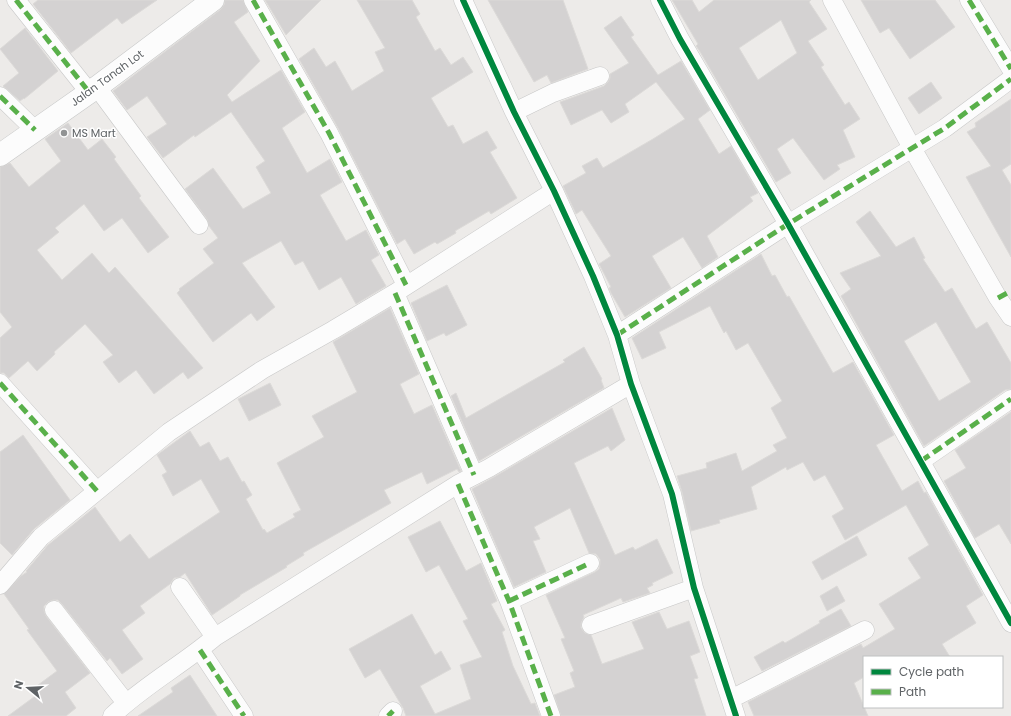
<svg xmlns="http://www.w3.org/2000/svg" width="1011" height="716" font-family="Poppins,sans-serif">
<rect width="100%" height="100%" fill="#edebe9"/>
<path fill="#d4d2d2" stroke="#dcdad8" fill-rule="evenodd" d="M 38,0 L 157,0 L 122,24 L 117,18 L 71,53 L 33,4 Z
M 225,0 L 243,0 L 248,12 L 234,22 L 260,61 L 227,95 L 232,102 L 281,70 L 305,112 L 282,128 L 307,173 L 330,159 L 342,182 L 320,195 L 346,241 L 366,230 L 379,255 L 371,260 L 386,286 L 356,304 L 341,277 L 319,290 L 303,261 L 295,265 L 281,241 L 242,263 L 275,307 L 257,321 L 251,313 L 213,342 L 177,293 L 180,290 L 179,289 L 214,263 L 203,249 L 218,238 L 209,226 L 207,219 L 185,189 L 213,168 L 243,209 L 271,193 L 256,167 L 265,161 L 231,112 L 195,137 L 194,135 L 163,158 L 147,137 L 167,124 L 147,96 L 127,110 L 113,91 L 220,10 L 224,5 Z
M 265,0 L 321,0 L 286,35 Z
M 357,0 L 412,0 L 420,14 L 416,17 L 435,51 L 440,48 L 451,65 L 463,57 L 473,72 L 431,98 L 448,127 L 453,125 L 463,144 L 487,131 L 497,148 L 490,152 L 517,198 L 491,214 L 489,211 L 455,231 L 456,233 L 437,244 L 435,242 L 414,254 L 405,239 L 397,244 L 338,128 L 299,59 L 314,48 L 326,67 L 335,61 L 352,91 L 384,71 L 375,52 L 385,48 Z
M 488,0 L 563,0 L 588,69 L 551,83 L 547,75 L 534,82 Z
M 672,0 L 692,0 L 699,12 L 714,0 L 811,0 L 809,2 L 827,29 L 808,41 L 824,65 L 821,67 L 845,105 L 849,102 L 860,119 L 843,130 L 855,157 L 837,165 L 840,169 L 824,180 L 793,138 L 777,149 L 791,173 L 776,182 L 699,50 L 696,46 L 698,44 ZM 781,20 L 797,53 L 758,80 L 739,48 Z
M 861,0 L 935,0 L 955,27 L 910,59 L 889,28 L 880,33 Z
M 621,16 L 634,35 L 631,37 L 658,75 L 681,61 L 710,110 L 698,119 L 719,154 L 731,146 L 758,193 L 750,197 L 753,201 L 707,236 L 718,257 L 702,268 L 683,237 L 652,256 L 671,288 L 625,317 L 611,293 L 609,288 L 611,287 L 599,264 L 611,256 L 582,210 L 576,214 L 563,186 L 586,173 L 582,166 L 597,158 L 603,168 L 653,139 L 685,119 L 656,82 L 625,104 L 629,112 L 611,123 L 602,110 L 571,125 L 560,102 L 604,86 L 608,82 L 610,78 L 610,74 L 629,63 L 604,28 Z
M 25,28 L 58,71 L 24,99 L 24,98 L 20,101 L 3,86 L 19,73 L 0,49 Z
M 931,82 L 942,98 L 919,114 L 908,98 Z
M 1011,99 L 1011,164 L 1002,170 L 1011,185 L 1011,257 L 966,177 L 991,166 L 967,132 L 976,127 L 975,123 Z
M 68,123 L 88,150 L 102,139 L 116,157 L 114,159 L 141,196 L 139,198 L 169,237 L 148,253 L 122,218 L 104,231 L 84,204 L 55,228 L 59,232 L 37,250 L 62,280 L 92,253 L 109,273 L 115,267 L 203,368 L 188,379 L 183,372 L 154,394 L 136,370 L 119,383 L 103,362 L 113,355 L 85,324 L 54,352 L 55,354 L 37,371 L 28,361 L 9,378 L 4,373 L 0,373 L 0,338 L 12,327 L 0,312 L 0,167 L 10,163 L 29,187 L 61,161 L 45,139 Z
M 870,211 L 896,247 L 914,237 L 925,258 L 923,259 L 945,292 L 952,288 L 976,329 L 987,322 L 1011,363 L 1011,389 L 1005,390 L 924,446 L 841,296 L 851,289 L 840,273 L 881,256 L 856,222 ZM 936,322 L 971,382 L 939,401 L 904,341 Z
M 761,254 L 772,276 L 775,275 L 787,297 L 789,296 L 833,373 L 853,362 L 894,435 L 876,445 L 902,491 L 918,481 L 924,493 L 926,492 L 983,595 L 966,606 L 976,623 L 942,644 L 950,657 L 864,657 L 864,677 L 854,683 L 868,716 L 754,716 L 748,702 L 861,644 L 863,648 L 895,629 L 879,604 L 921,578 L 908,558 L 929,545 L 906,505 L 845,540 L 832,516 L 844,509 L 825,475 L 814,481 L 803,462 L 787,470 L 786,467 L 751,487 L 757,509 L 719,520 L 720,523 L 691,531 L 682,492 L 677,476 L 707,468 L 706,463 L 736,453 L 742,471 L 777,451 L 773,445 L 787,438 L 771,408 L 782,401 L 748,343 L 736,350 L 726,331 L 724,333 L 710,306 L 659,332 L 666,348 L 642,359 L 632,338 Z
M 447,285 L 467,325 L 446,336 L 444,333 L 427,341 L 411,303 Z
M 390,308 L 419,374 L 400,384 L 414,414 L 432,405 L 461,471 L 459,472 L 457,469 L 427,484 L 422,472 L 384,490 L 391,503 L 303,553 L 304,555 L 286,566 L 287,567 L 240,595 L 240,596 L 212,615 L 185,573 L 180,577 L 174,578 L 170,584 L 140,606 L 145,613 L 122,630 L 143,659 L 122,674 L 110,658 L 107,661 L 62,604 L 58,600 L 53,600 L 48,602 L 44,606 L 44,611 L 46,616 L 90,673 L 65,692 L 76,708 L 66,716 L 8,716 L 38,694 L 34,688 L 57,671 L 27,630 L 29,629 L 4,594 L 21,576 L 27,572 L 26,571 L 48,545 L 95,507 L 120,542 L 130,534 L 149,559 L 220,512 L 201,479 L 173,496 L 162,475 L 167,472 L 157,455 L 190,431 L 200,447 L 209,442 L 220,461 L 228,457 L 242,482 L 244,481 L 252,495 L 246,499 L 263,530 L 264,529 L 267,533 L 295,517 L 293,514 L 301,510 L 277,463 L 324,437 L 312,416 L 357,392 L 333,342 Z
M 584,347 L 602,379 L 601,380 L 604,388 L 479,461 L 451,396 L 456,393 L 466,418 L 565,362 L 563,360 Z
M 270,383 L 281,405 L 249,421 L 238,399 Z
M 612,408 L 625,440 L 611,451 L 608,446 L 574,463 L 615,555 L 633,547 L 635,550 L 657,539 L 673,573 L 652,583 L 653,585 L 647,588 L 650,593 L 623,602 L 621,598 L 583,615 L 584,617 L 581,623 L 581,628 L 585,633 L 591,635 L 602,664 L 644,649 L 632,622 L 659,612 L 667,629 L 689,621 L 700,652 L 690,656 L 698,678 L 694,679 L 706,716 L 561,716 L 554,695 L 575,687 L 570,673 L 574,671 L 561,639 L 565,638 L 546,595 L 595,572 L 599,569 L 600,564 L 600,559 L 596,554 L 589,553 L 570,508 L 534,527 L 540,539 L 533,541 L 546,572 L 514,587 L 472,489 L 494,477 Z
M 1011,412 L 1011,544 L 999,524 L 975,538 L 944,481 L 966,468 L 955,450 Z
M 23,435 L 70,500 L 34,529 L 12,555 L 0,543 L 0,452 Z
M 440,521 L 466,571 L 481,563 L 497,601 L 491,604 L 505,630 L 502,632 L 513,666 L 531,704 L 535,703 L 540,716 L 406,716 L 403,708 L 380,669 L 365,678 L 349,649 L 412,614 L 435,655 L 441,651 L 451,669 L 420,686 L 435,714 L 471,699 L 460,665 L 482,657 L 463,621 L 468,619 L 439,565 L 426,572 L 408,537 Z
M 857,536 L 867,555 L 822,580 L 812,562 Z
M 837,586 L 845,601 L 827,611 L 820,596 Z
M 841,609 L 851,626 L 762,671 L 754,657 L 783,641 L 785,643 L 820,623 L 819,621 Z
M 190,675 L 217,716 L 138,716 L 173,692 L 171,688 Z"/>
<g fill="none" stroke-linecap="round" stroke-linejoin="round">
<defs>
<path id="minor" d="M 16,0 L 89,92
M 253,0 L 329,133 L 406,285
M 463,0 L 514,112 L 554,191 L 593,276 L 617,335 L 631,384 L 672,494 L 694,588 L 736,716
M 660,0 L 680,39 L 788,224 L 1011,623
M 832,0 L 912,148 L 998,298 L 1011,317
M 969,0 L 1011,69
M 97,87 L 199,225
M 0,96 L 35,130
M 514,112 L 553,93 L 600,76
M 395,293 L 474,475
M 617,335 L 788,224 L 945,128 L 1011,79
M 0,383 L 97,491
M 921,461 L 1011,399
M 458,484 L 509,601 L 551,716
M 0,585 L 41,537 L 169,432 L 262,370 L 333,330 L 395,293 L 554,191
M 180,587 L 215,637
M 509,601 L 590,563
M 54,610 L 126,703
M 591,625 L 694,588
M 200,650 L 244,716
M 731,699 L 865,630
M 112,716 C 143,686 182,665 215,637 L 458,484 L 489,468 L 631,384
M 388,716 L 393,711"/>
<path id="secondary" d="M 0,155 L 97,87 L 213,0"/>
</defs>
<use href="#minor" stroke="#c8c8c8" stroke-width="19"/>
<use href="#secondary" stroke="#c7c8c8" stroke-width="23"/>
<use href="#minor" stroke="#fcfcfc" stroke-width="18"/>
<use href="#secondary" stroke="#fcfcfc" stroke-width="22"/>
<path stroke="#59b04a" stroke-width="5" stroke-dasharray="10 5" stroke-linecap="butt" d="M 16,0 L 89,92
M 253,0 L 329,133 L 406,285
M 969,0 L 1011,69
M 0,96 L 35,130
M 395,293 L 474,475
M 998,298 L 1011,291
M 617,335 L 788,224 L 945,128 L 1011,79
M 0,383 L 97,491
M 921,461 L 1011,399
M 458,484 L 509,601 L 551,716
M 509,601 L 590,563
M 200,650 L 244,716
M 388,716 L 393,711"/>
<defs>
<path id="cycleway" d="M 463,0 L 514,112 L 554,191 L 593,276 L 617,335 L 631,384 L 672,494 L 694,588 L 736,716
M 660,0 L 680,39 L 788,224 L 1011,623"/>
</defs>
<use href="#cycleway" stroke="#fff" stroke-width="8"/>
<use href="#cycleway" stroke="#00873e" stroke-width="6"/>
</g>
<circle fill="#919394" stroke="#fff" stroke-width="1.5" cx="64" cy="133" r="4"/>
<g text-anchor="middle" stroke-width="3" stroke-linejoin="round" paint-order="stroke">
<g font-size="11" fill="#5f6366" stroke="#fff">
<text transform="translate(107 78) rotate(-36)" y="4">Jalan Tanah Lot</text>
</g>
<g font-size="11" fill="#5f6366" stroke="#fff" text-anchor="start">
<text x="72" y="137">MS Mart</text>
</g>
</g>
<rect x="863" y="656" width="140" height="52" fill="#ffffff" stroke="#bfc1c2"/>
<rect x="871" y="669" width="20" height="6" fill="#00873e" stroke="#bfc1c2"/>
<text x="899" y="676" font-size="12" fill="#5f6366">Cycle path</text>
<rect x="871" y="689" width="20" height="6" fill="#59b04a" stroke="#bfc1c2"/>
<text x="899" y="696" font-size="12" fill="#5f6366">Path</text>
<g transform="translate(28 688) rotate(288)" stroke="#ffffff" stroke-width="3" paint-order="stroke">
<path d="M0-3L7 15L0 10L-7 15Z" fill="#5f6366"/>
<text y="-6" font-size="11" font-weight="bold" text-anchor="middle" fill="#5f6366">N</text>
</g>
</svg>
